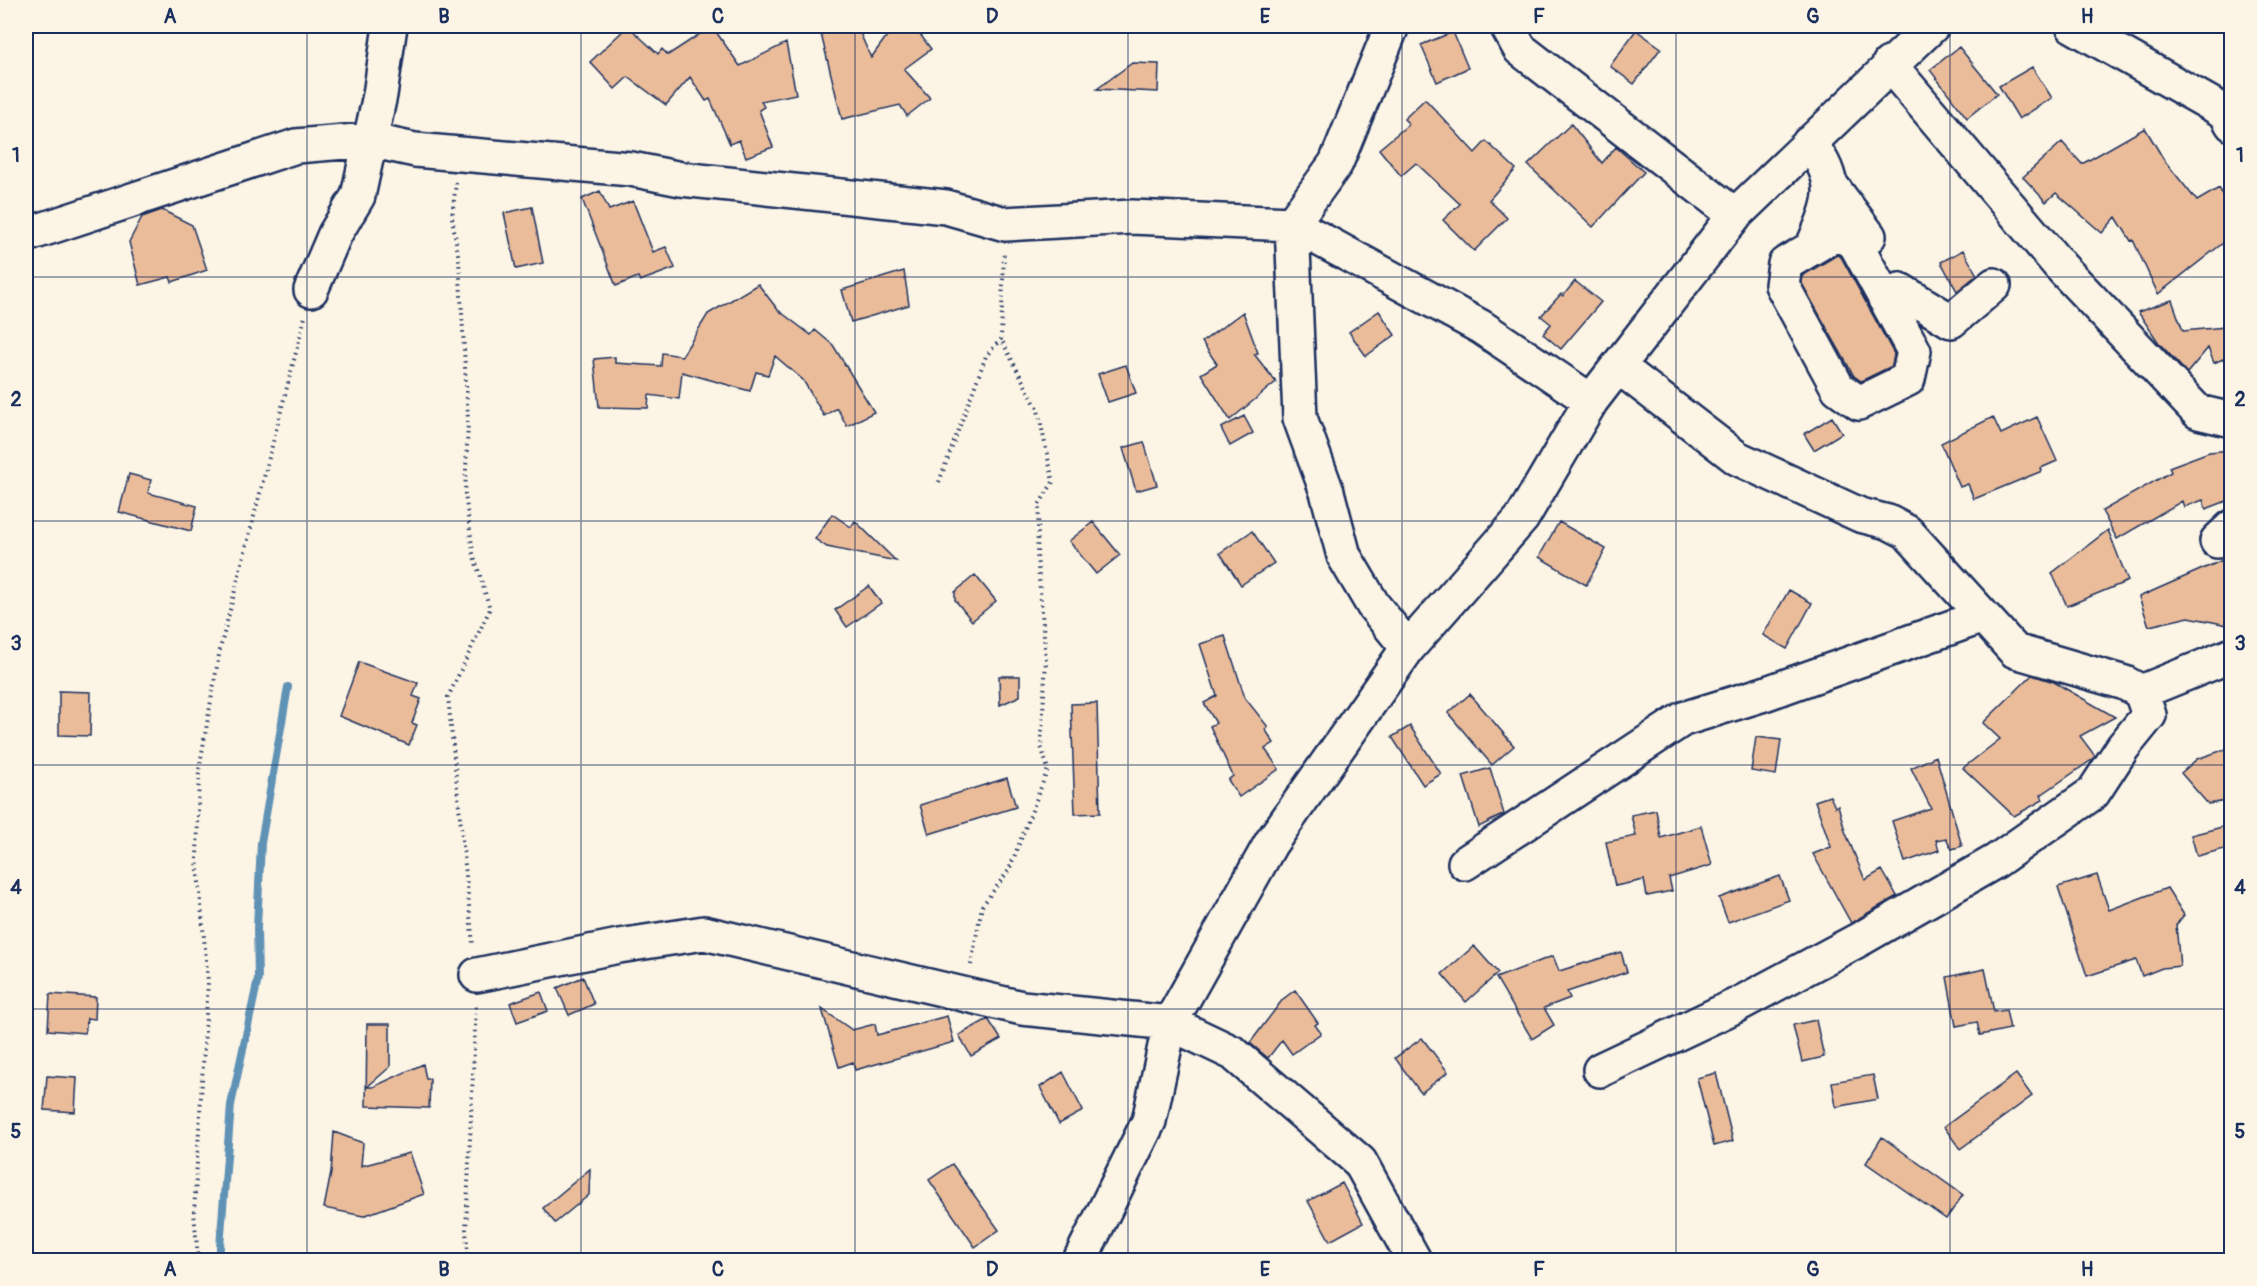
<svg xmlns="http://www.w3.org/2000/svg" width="2257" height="1286" font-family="Pangolin,sans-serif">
<rect width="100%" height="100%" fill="#fcf5e5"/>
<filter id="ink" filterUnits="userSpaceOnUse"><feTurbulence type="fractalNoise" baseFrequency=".0167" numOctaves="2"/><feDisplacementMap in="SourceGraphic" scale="12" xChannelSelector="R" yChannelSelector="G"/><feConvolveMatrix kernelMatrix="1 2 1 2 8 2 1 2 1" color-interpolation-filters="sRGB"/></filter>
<g filter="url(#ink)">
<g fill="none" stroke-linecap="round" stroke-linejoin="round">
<path stroke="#6192b6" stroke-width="8" d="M 219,1260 L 231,1105 L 258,979 L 257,928 L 261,843 L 288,687"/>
</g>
<path fill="#eabc9a" stroke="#1b2f5e" stroke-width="1.5" d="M 628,26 L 658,54 L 662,49 L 668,55 L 712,26 L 740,66 L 786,43 L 796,94 L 761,101 L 764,107 L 759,110 L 773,147 L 746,157 L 739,140 L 730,144 L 710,99 L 706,101 L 690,77 L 666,105 L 628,77 L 615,89 L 590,62 Z
M 819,26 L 857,26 L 871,58 L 894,26 L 914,26 L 931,49 L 904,69 L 930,98 L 907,116 L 900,105 L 842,119 Z
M 1636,30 L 1661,48 L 1634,84 L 1610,66 Z
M 1453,32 L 1468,68 L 1437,82 L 1421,45 Z
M 1959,47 L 1997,94 L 1967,118 L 1930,70 Z
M 1132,63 L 1159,64 L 1158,92 L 1097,89 Z
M 2032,67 L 2052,98 L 2019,119 L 1999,86 Z
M 1425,99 L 1475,153 L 1486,141 L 1516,169 L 1489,200 L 1507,218 L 1474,251 L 1443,220 L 1460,204 L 1416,163 L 1401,176 L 1379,149 L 1409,124 L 1404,119 Z
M 1571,124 L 1602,163 L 1616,147 L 1644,172 L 1593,227 L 1528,165 Z
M 2145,128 L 2164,160 L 2197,201 L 2219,188 L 2232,210 L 2232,236 L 2158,294 L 2133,240 L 2131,241 L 2116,217 L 2102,233 L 2056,193 L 2046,202 L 2023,177 L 2062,142 L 2082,164 Z
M 600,191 L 609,210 L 633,201 L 653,252 L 666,247 L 675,268 L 640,281 L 638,277 L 616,286 L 582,199 Z
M 532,207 L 543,263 L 516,269 L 504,213 Z
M 162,210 L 192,225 L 207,270 L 172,282 L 170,277 L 140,285 L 129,242 L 142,217 Z
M 1963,250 L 1977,275 L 1957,291 L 1941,262 Z
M 1837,255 L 1841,257 L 1894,354 L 1892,366 L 1861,381 L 1854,376 L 1801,282 L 1802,276 Z
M 904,271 L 909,305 L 851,322 L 842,290 Z
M 1575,281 L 1601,302 L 1561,349 L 1543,334 L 1551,324 L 1541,316 L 1561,294 L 1563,296 Z
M 758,284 L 778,310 L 811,335 L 815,330 L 833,345 L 874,412 L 847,426 L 837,408 L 824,416 L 803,380 L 775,356 L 768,375 L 756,372 L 750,391 L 682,372 L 679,399 L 649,395 L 648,408 L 599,407 L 594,359 L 615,357 L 615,363 L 661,366 L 662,353 L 682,356 L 708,314 Z
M 2172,300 L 2183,331 L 2226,327 L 2224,329 L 2232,326 L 2232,355 L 2214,363 L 2208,348 L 2187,373 L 2159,343 L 2138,312 Z
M 1379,311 L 1395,335 L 1366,356 L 1349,332 Z
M 1243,312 L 1258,353 L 1254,354 L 1276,382 L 1230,420 L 1201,374 L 1217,364 L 1202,342 Z
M 1126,365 L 1136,393 L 1108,402 L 1098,374 Z
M 1244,416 L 1253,433 L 1230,446 L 1221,428 Z
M 1832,417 L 1842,433 L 1814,450 L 1804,434 Z
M 1993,417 L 2001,434 L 2037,417 L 2057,461 L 2041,468 L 2042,471 L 1974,499 L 1968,484 L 1960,487 L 1941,443 Z
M 1144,442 L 1157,485 L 1136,491 L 1123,448 Z
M 2232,450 L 2232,499 L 2206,509 L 2203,500 L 2184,507 L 2182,501 L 2117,539 L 2102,511 L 2171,472 L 2169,467 L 2209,452 Z
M 129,474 L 151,480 L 148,493 L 197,506 L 191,531 L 119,512 Z
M 832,514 L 851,527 L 855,521 L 896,561 L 827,547 L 815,539 Z
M 1093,522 L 1120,555 L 1096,574 L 1069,541 Z
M 1559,522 L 1606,549 L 1586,585 L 1539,557 Z
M 2108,530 L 2128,581 L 2067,606 L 2052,573 Z
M 1252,531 L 1274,563 L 1241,585 L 1220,553 Z
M 2232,556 L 2232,626 L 2189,617 L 2149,626 L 2139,597 Z
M 975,575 L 996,601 L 972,621 L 955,600 L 955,592 Z
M 869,586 L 881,603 L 847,627 L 835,610 Z
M 1789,590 L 1812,603 L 1787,649 L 1763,635 Z
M 1225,636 L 1245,698 L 1268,727 L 1265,729 L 1274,743 L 1265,749 L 1279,769 L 1239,797 L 1228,780 L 1233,776 L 1210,726 L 1216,723 L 1204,703 L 1217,696 L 1200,644 Z
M 359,662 L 418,683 L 413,696 L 421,699 L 412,723 L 417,725 L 409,745 L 339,716 Z
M 2032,675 L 2054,682 L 2115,717 L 2080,736 L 2095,756 L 2093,759 L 2041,795 L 2043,800 L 2014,816 L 1963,768 L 2000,739 L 1983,723 Z
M 999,676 L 1020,676 L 1020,696 L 1000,705 Z
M 59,691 L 91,692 L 90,736 L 59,735 Z
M 1470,694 L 1514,746 L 1492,765 L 1448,713 Z
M 1097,703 L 1100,813 L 1075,814 L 1071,704 Z
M 1410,726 L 1441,774 L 1423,785 L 1392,737 Z
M 1756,737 L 1781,740 L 1776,775 L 1751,771 Z
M 2232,747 L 2232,800 L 2208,804 L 2181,773 L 2197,759 Z
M 1936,756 L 1962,846 L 1952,849 L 1946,838 L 1936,840 L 1939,850 L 1905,862 L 1892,821 L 1931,808 L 1911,768 Z
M 1490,768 L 1504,814 L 1479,827 L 1463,776 Z
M 1007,778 L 1016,807 L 929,834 L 920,805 Z
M 1830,796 L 1835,807 L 1838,805 L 1845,831 L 1865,880 L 1882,870 L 1897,896 L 1851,923 L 1813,854 L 1831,847 L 1815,801 Z
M 1656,810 L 1661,838 L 1701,826 L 1712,865 L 1669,878 L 1672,891 L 1647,896 L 1644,880 L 1615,886 L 1606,842 L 1636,836 L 1631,815 Z
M 2226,826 L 2232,847 L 2197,856 L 2191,835 Z
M 2097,875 L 2109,910 L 2167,888 L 2184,915 L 2176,925 L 2180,966 L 2162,968 L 2142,976 L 2136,960 L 2087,976 L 2058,887 Z
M 1780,876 L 1789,900 L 1728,922 L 1719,898 Z
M 1474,946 L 1498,973 L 1466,1002 L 1442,974 Z
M 1621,952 L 1627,972 L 1567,992 L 1570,998 L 1544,1008 L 1554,1025 L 1532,1039 L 1496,978 L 1553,956 L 1559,971 Z
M 1985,969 L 1994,1012 L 2006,1010 L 2010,1029 L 1980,1035 L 1977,1022 L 1956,1026 L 1947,977 Z
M 583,977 L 594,1004 L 569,1015 L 557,988 Z
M 1295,990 L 1318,1023 L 1315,1025 L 1321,1033 L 1292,1054 L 1282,1040 L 1268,1058 L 1250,1043 L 1283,999 Z
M 541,992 L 548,1011 L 517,1022 L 510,1003 Z
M 50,994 L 96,997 L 95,1019 L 87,1018 L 85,1033 L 48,1030 Z
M 822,1009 L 852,1030 L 875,1024 L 877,1035 L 947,1016 L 954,1042 L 855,1070 L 853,1062 L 839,1067 Z
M 988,1019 L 1001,1039 L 971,1056 L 959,1035 Z
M 1816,1020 L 1824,1057 L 1802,1062 L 1793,1025 Z
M 367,1024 L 390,1024 L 390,1067 L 367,1087 L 373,1087 L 423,1064 L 426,1079 L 430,1079 L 429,1108 L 366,1106 Z
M 1422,1038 L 1448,1072 L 1421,1093 L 1395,1058 Z
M 1063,1072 L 1083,1111 L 1059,1124 L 1040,1087 Z
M 1716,1073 L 1733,1141 L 1714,1146 L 1697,1078 Z
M 2016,1074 L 2032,1096 L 1960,1149 L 1944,1127 Z
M 1873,1075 L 1878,1099 L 1836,1107 L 1832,1082 Z
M 47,1076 L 77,1078 L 75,1112 L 44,1110 Z
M 334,1132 L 363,1143 L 361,1166 L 410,1153 L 424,1194 L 363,1216 L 324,1208 L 331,1173 Z
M 1882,1137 L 1963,1195 L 1946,1219 L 1866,1163 Z
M 952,1164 L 999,1230 L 975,1247 L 929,1180 Z
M 590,1169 L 589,1195 L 555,1223 L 543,1208 Z
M 1342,1183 L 1363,1223 L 1330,1241 L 1308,1201 Z"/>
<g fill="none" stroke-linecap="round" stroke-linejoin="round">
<defs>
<path id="minor" d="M 1507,26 L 1520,49 L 1735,215
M 2073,26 L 2225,112 L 2232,124
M 1889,64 L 2060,266 L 2198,412 L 2232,420
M 1809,143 C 1842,183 1831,204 1812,248
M 1831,185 L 1869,236 L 1855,243
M 1292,224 L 1300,418 L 1327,492 L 1344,556 L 1373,605 L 1408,648
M 1292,224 L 1481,327 L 1591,401
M 1837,233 L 1855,243 L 1914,351 L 1908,379 L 1859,403 L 1838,388 L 1782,285 L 1785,264 Z
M 26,235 L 296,146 L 369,140 L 415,150 L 631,169 L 681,179 L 946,207 L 1005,224 L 1132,217 L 1292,224 L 1336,163 L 1392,26
M 311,290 L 335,234 L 358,196 L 380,95 L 390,26
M 1885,299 L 1900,290 L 1951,321 L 1994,285
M 2217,541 L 2232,527
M 2141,692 L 2232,655
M 1465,863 L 1683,719 L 1764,694 L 1983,616
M 477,975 L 619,946 L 704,933 L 1022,1008 L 1170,1023 L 1233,1053 L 1360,1162 L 1414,1260
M 1600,1070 L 1737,1005 L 1862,938 L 1996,861 L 2093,793 L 2123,747 L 2149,715 L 2141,692 L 2125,683 L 2015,651 L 1907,532 L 1888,522 L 1860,515 L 1737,458 L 1619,367
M 1080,1260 L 1149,1121 L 1170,1023 L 1271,843 L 1408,648 L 1522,518 L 1591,401 L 1735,215 L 1932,26"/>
</defs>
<use href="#minor" stroke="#1b2f5e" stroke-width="38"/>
<path stroke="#1b2f5e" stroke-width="4" stroke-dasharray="1.5 4.5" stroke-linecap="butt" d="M 456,182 L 452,217 L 459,260 L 468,420 L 465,494 L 473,553 L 490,609 L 448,697 L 473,945
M 939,482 L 986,356 L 1001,339 L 1004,252
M 971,965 L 982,906 L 1009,870 L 1048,769 L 1041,746 L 1046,660 L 1037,555 L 1039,505 L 1053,482 L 1038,410 L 1001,339
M 198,1260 L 194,1212 L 208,982 L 197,860 L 199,770 L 220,649 L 305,317
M 468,1260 L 466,1230 L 476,1004"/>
<use href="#minor" stroke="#fcf5e5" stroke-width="33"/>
</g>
</g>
<path fill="none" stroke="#1b2f5e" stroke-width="1.5" stroke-opacity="0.55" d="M 307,26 L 307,1260M 581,26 L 581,1260M 855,26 L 855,1260M 1128,26 L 1128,1260M 1402,26 L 1402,1260M 1676,26 L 1676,1260M 1950,26 L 1950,1260M 26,277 L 2232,277M 26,521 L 2232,521M 26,765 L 2232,765M 26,1009 L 2232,1009"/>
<rect width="2257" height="1286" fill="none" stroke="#fcf5e5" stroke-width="66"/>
<rect x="33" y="33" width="2191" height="1220" fill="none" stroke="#1b2f5e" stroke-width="2"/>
<g font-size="20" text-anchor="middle" font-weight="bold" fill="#1b2f5e">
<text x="170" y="23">A</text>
<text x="444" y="23">B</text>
<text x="718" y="23">C</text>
<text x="992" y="23">D</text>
<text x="1265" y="23">E</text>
<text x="1539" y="23">F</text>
<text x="1813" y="23">G</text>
<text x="2087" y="23">H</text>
<text x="16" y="162">1</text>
<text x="2240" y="162">1</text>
<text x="16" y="406">2</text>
<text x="2240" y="406">2</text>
<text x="16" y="650">3</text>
<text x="2240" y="650">3</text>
<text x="16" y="894">4</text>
<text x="2240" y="894">4</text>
<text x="16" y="1138">5</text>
<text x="2240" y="1138">5</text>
<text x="170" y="1276">A</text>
<text x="444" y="1276">B</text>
<text x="718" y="1276">C</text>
<text x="992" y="1276">D</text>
<text x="1265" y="1276">E</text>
<text x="1539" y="1276">F</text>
<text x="1813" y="1276">G</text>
<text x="2087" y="1276">H</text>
</g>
</svg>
